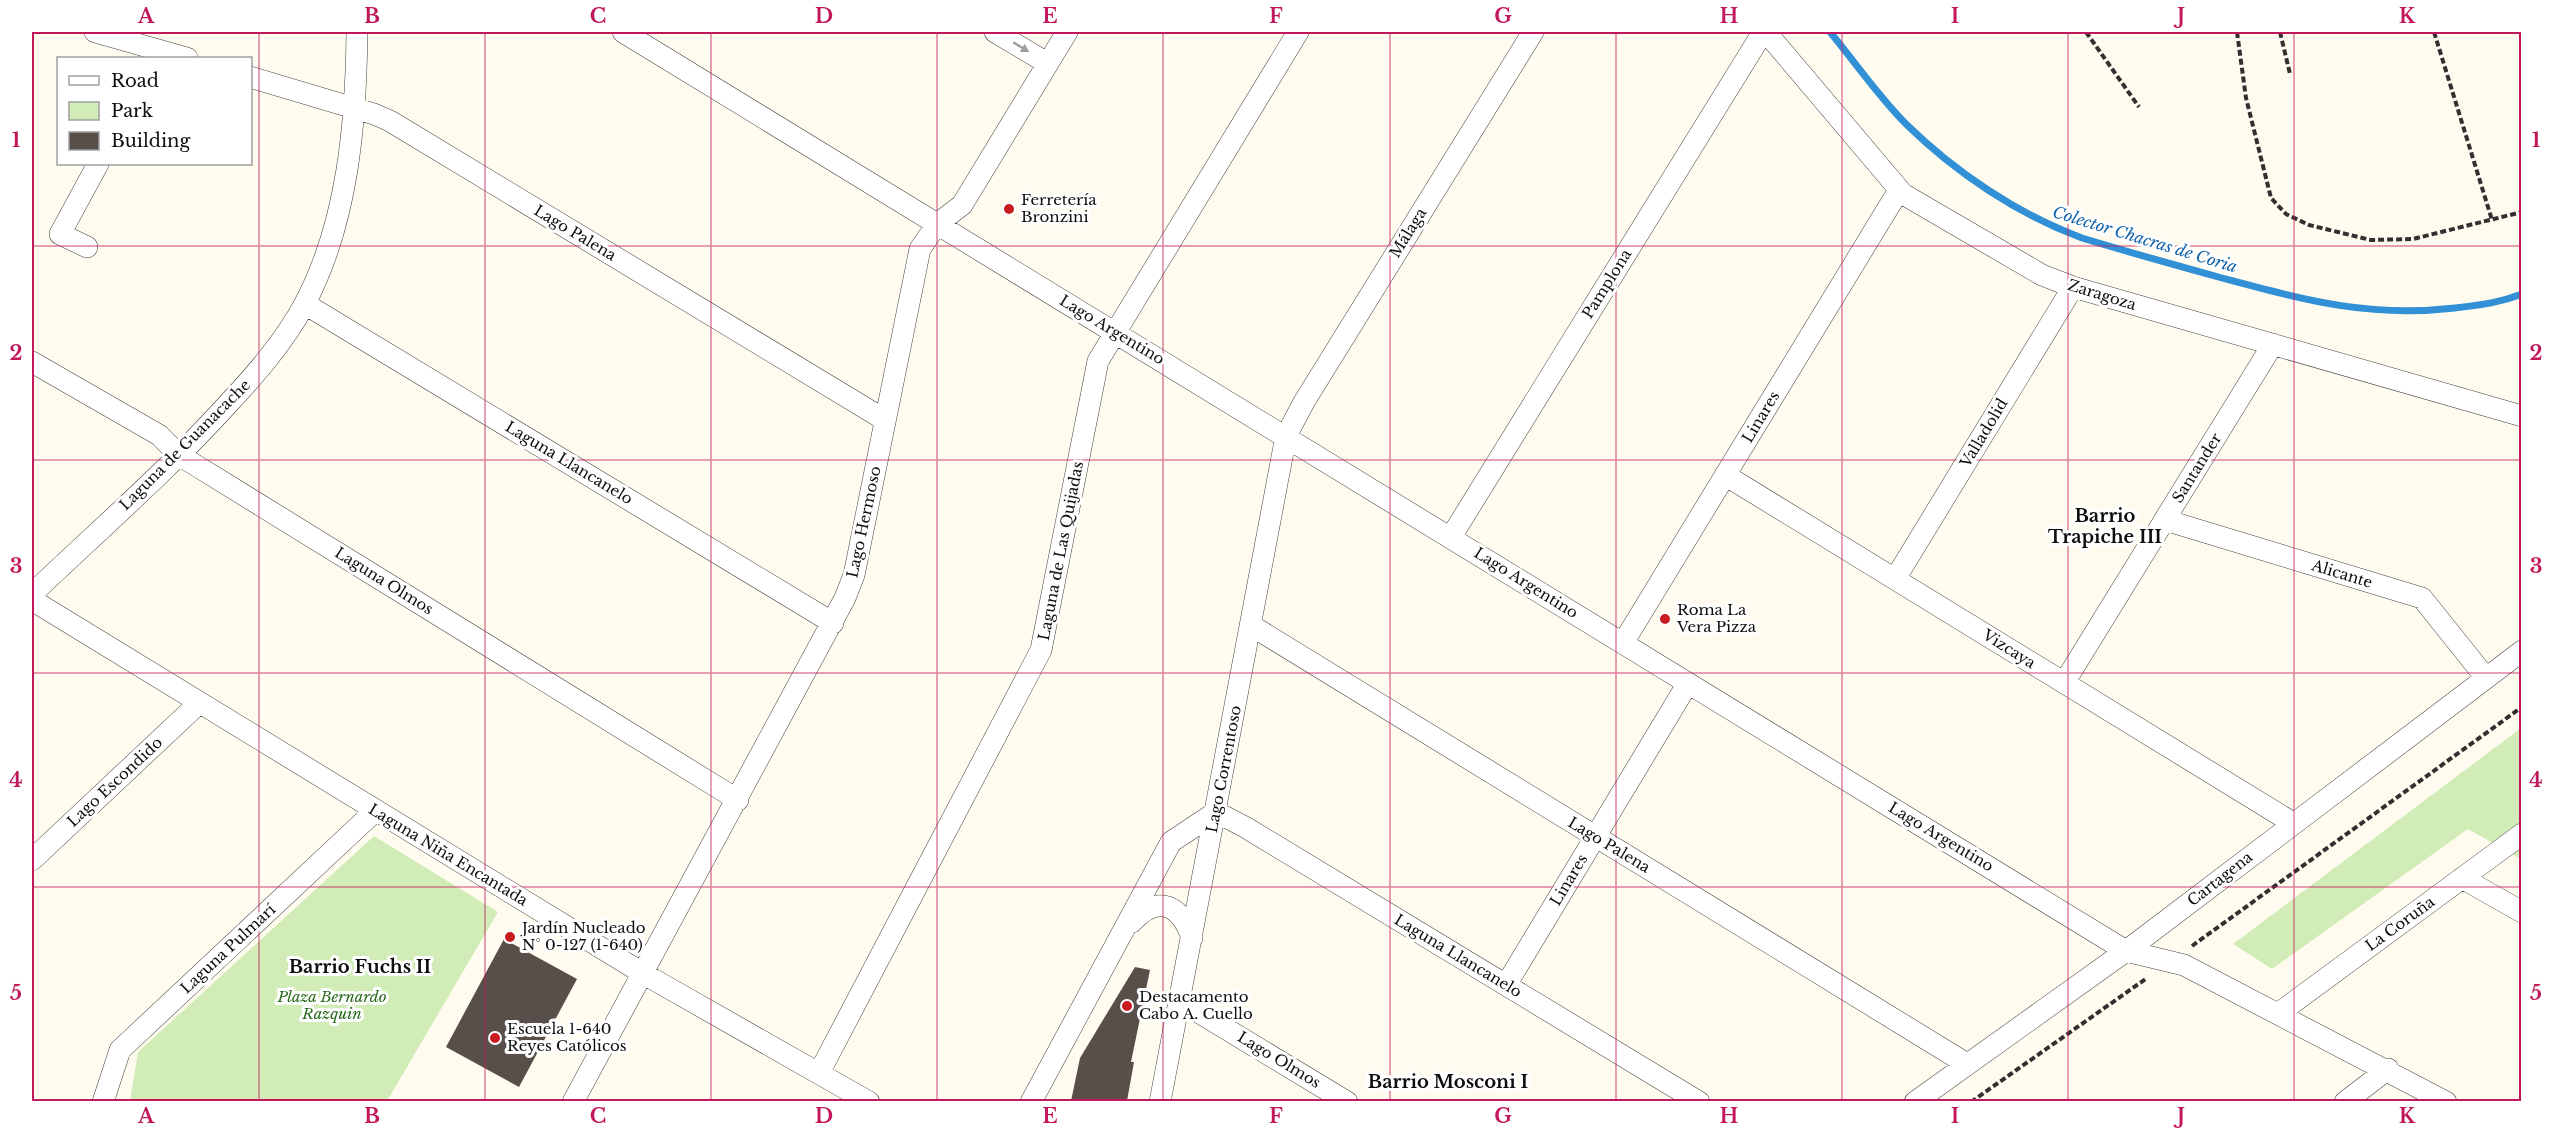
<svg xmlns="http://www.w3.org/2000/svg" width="2553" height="1133" font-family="'Libre Baskerville',serif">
<rect width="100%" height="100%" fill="#fffcef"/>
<path fill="#d1ecb6" d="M 2521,728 L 2521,859 L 2468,829 L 2272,969 L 2233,944 Z
M 374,836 L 498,912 L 387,1101 L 130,1101 L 138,1052 Z"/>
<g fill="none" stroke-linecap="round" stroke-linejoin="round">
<path stroke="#3290d6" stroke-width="7" d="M 1830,32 C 1855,62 1878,96 1906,124 C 1955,172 2017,214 2082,238 C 2128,252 2175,265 2222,278 C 2305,300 2368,318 2455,308 C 2479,305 2499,303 2522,294"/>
</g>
<path fill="#584f4a" d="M 504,939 L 577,979 L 519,1087 L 446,1047 Z
M 1135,967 L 1150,970 L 1131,1062 L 1134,1062 L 1127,1101 L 1071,1101 L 1080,1058 Z"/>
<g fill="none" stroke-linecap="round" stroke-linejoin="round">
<defs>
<path id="minor" d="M 95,32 L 187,58
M 623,32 L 2126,951 L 2184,965 L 2446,1102
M 995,32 L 1047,63
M 1766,32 L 1903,194 L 2042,275 L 2073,287 L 2522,416
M 250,77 L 374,114 L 390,121 L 885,420
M 87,247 L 60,234 L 98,164
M 305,304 L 833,623
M 32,362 L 159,435 L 179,455 L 738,800
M 1725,475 L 2293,823
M 2165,520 L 2422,598 L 2486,678
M 1451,537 L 1763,32
M 1895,579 L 2073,287
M 32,594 C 97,532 166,472 227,405 C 255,375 284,342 304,305 C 348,223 356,123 357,32
M 32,600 L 644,974 L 869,1102
M 1252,626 L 1967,1064
M 1623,643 L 1899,190
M 2064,683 L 2273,344
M 32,860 L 198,704
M 2462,878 L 2522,912
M 1132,922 C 1158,894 1180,904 1192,938
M 1506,985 L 1688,683
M 1180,1001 L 1347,1102
M 2279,1013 L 2522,834
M 819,1073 L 1041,650 L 1098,361 L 1298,32
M 103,1102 L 120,1050 L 375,811
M 573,1102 L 845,598 L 854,575 L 920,249 L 937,224 L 962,205 L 1067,32
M 1031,1102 L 1171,842 L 1216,812 L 1245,827 L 1699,1102
M 1160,1102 L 1286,436 L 1304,402 L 1533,32
M 1915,1102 L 2126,951 L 2522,651
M 2345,1102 L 2388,1069"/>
</defs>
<use href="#minor" stroke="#414141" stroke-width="22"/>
<path stroke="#303030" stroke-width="4" stroke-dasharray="6 3" stroke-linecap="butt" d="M 2086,32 L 2139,107
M 2237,32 L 2246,98 L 2271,198 L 2286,214 L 2309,225 L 2371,240 L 2413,239 L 2522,212
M 2280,32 L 2290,74
M 2434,32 L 2492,220
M 2192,946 L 2522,707
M 1971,1102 L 2147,978"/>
<use href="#minor" stroke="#fff" stroke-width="21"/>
</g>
<defs><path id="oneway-solid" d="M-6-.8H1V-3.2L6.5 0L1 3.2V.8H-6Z" transform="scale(1.5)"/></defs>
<use fill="#9f9f9f" href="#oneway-solid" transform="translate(1021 47) rotate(31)"/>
<path fill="none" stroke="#c2185b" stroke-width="1.5" stroke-opacity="0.55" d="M 259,32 L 259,1102M 485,32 L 485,1102M 711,32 L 711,1102M 937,32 L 937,1102M 1163,32 L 1163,1102M 1390,32 L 1390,1102M 1616,32 L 1616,1102M 1842,32 L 1842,1102M 2068,32 L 2068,1102M 2294,32 L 2294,1102M 32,246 L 2522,246M 32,460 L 2522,460M 32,673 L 2522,673M 32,887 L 2522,887"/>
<g fill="#c81c20" stroke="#fff" stroke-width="2">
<circle cx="1009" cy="209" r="6"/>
<circle cx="1665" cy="619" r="6"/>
<circle cx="510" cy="937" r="6"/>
<circle cx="1127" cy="1006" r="6"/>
<circle cx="495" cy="1038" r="6"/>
</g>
<g text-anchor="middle" stroke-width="6" stroke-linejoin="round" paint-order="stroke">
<g font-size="15" fill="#0e0e0e" stroke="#fff" text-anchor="start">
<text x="1021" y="205">Ferretería<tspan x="1021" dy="17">Bronzini</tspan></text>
<text x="1677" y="615">Roma La<tspan x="1677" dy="17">Vera Pizza</tspan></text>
<text x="522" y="933">Jardín Nucleado<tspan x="522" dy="17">N° 0-127 (1-640)</tspan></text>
<text x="1139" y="1002">Destacamento<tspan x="1139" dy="17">Cabo A. Cuello</tspan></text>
<text x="507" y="1034">Escuela 1-640<tspan x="507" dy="17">Reyes Católicos</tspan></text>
</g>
<g font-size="15" fill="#0e0e0e" stroke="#fff">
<text transform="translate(575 233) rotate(31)" y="5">Lago Palena</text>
<text transform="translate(1408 233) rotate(-58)" y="5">Málaga</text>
<text transform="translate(1607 284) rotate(-58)" y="5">Pamplona</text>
<text transform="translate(2102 295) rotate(17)" y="5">Zaragoza</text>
<text transform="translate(1112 330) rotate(31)" y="5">Lago Argentino</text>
<text transform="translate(1761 417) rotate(-59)" y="5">Linares</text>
<text transform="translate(1984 433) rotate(-59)" y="5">Valladolid</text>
<text transform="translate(185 445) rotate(-45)" y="5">Laguna de Guanacache</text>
<text transform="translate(569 463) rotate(31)" y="5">Laguna Llancanelo</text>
<text transform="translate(2197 468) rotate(-58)" y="5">Santander</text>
<text transform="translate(864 522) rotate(-78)" y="5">Lago Hermoso</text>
<text transform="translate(1061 551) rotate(-79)" y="5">Laguna de Las Quijadas</text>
<text transform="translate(2342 574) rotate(17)" y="5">Alicante</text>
<text transform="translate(384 581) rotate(32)" y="5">Laguna Olmos</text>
<text transform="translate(1526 583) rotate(32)" y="5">Lago Argentino</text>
<text transform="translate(2009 649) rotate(32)" y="5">Vizcaya</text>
<text transform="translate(1224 769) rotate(-79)" y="5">Lago Correntoso</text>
<text transform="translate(115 782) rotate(-43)" y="5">Lago Escondido</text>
<text transform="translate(1941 837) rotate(31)" y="5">Lago Argentino</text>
<text transform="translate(1609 845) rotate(31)" y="5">Lago Palena</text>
<text transform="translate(448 855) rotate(31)" y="5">Laguna Niña Encantada</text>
<text transform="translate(2220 879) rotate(-38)" y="5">Cartagena</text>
<text transform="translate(1569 880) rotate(-59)" y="5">Linares</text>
<text transform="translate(2400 924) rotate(-36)" y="5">La Coruña</text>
<text transform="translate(228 949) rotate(-43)" y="5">Laguna Pulmarí</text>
<text transform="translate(1458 956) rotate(31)" y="5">Laguna Llancanelo</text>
<text transform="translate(1279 1060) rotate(31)" y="5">Lago Olmos</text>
</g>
<g font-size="15" font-style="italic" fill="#286b1a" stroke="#fff">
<text x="332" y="1002">Plaza Bernardo<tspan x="332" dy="17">Razquin</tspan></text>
</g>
<g font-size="16" font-style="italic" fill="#0f61a9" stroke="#fff">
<text transform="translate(2145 239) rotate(17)" y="6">Colector Chacras de Coria</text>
</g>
<g font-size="18" font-weight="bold" fill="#0e0e0e" stroke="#fff">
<text x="2105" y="522">Barrio<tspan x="2105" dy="21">Trapiche III</tspan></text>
<text x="360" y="973">Barrio Fuchs II</text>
<text x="1448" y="1088">Barrio Mosconi I</text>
</g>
</g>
<rect width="2553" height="1133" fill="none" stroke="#ffffff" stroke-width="66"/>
<rect x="57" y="57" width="195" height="108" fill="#ffffff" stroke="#9f9f9f" stroke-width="1.5"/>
<rect x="69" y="76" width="30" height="9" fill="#ffffff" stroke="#9f9f9f" stroke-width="1.5"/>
<text x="111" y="87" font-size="18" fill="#0e0e0e">Road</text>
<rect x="69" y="102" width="30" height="18" fill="#d1ecb6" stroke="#9f9f9f" stroke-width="1.5"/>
<text x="111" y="117" font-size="18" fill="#0e0e0e">Park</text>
<rect x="69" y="132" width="30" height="18" fill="#584f4a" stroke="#9f9f9f" stroke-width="1.5"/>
<text x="111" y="147" font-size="18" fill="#0e0e0e">Building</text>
<rect x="33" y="33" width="2487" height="1067" fill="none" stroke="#c2185b" stroke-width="2"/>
<g font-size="20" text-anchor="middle" font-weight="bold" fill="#c2185b">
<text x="146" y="23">A</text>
<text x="372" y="23">B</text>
<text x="598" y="23">C</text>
<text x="824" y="23">D</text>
<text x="1050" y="23">E</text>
<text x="1276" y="23">F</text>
<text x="1503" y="23">G</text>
<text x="1729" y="23">H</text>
<text x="1955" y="23">I</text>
<text x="2181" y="23">J</text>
<text x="2407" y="23">K</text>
<text x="16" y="147">1</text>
<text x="2536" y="147">1</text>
<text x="16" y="360">2</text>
<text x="2536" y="360">2</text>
<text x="16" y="573">3</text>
<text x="2536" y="573">3</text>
<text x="16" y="787">4</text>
<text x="2536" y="787">4</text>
<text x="16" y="1000">5</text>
<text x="2536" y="1000">5</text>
<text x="146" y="1123">A</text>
<text x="372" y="1123">B</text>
<text x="598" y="1123">C</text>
<text x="824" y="1123">D</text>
<text x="1050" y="1123">E</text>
<text x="1276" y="1123">F</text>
<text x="1503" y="1123">G</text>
<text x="1729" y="1123">H</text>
<text x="1955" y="1123">I</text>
<text x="2181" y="1123">J</text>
<text x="2407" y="1123">K</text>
</g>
</svg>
